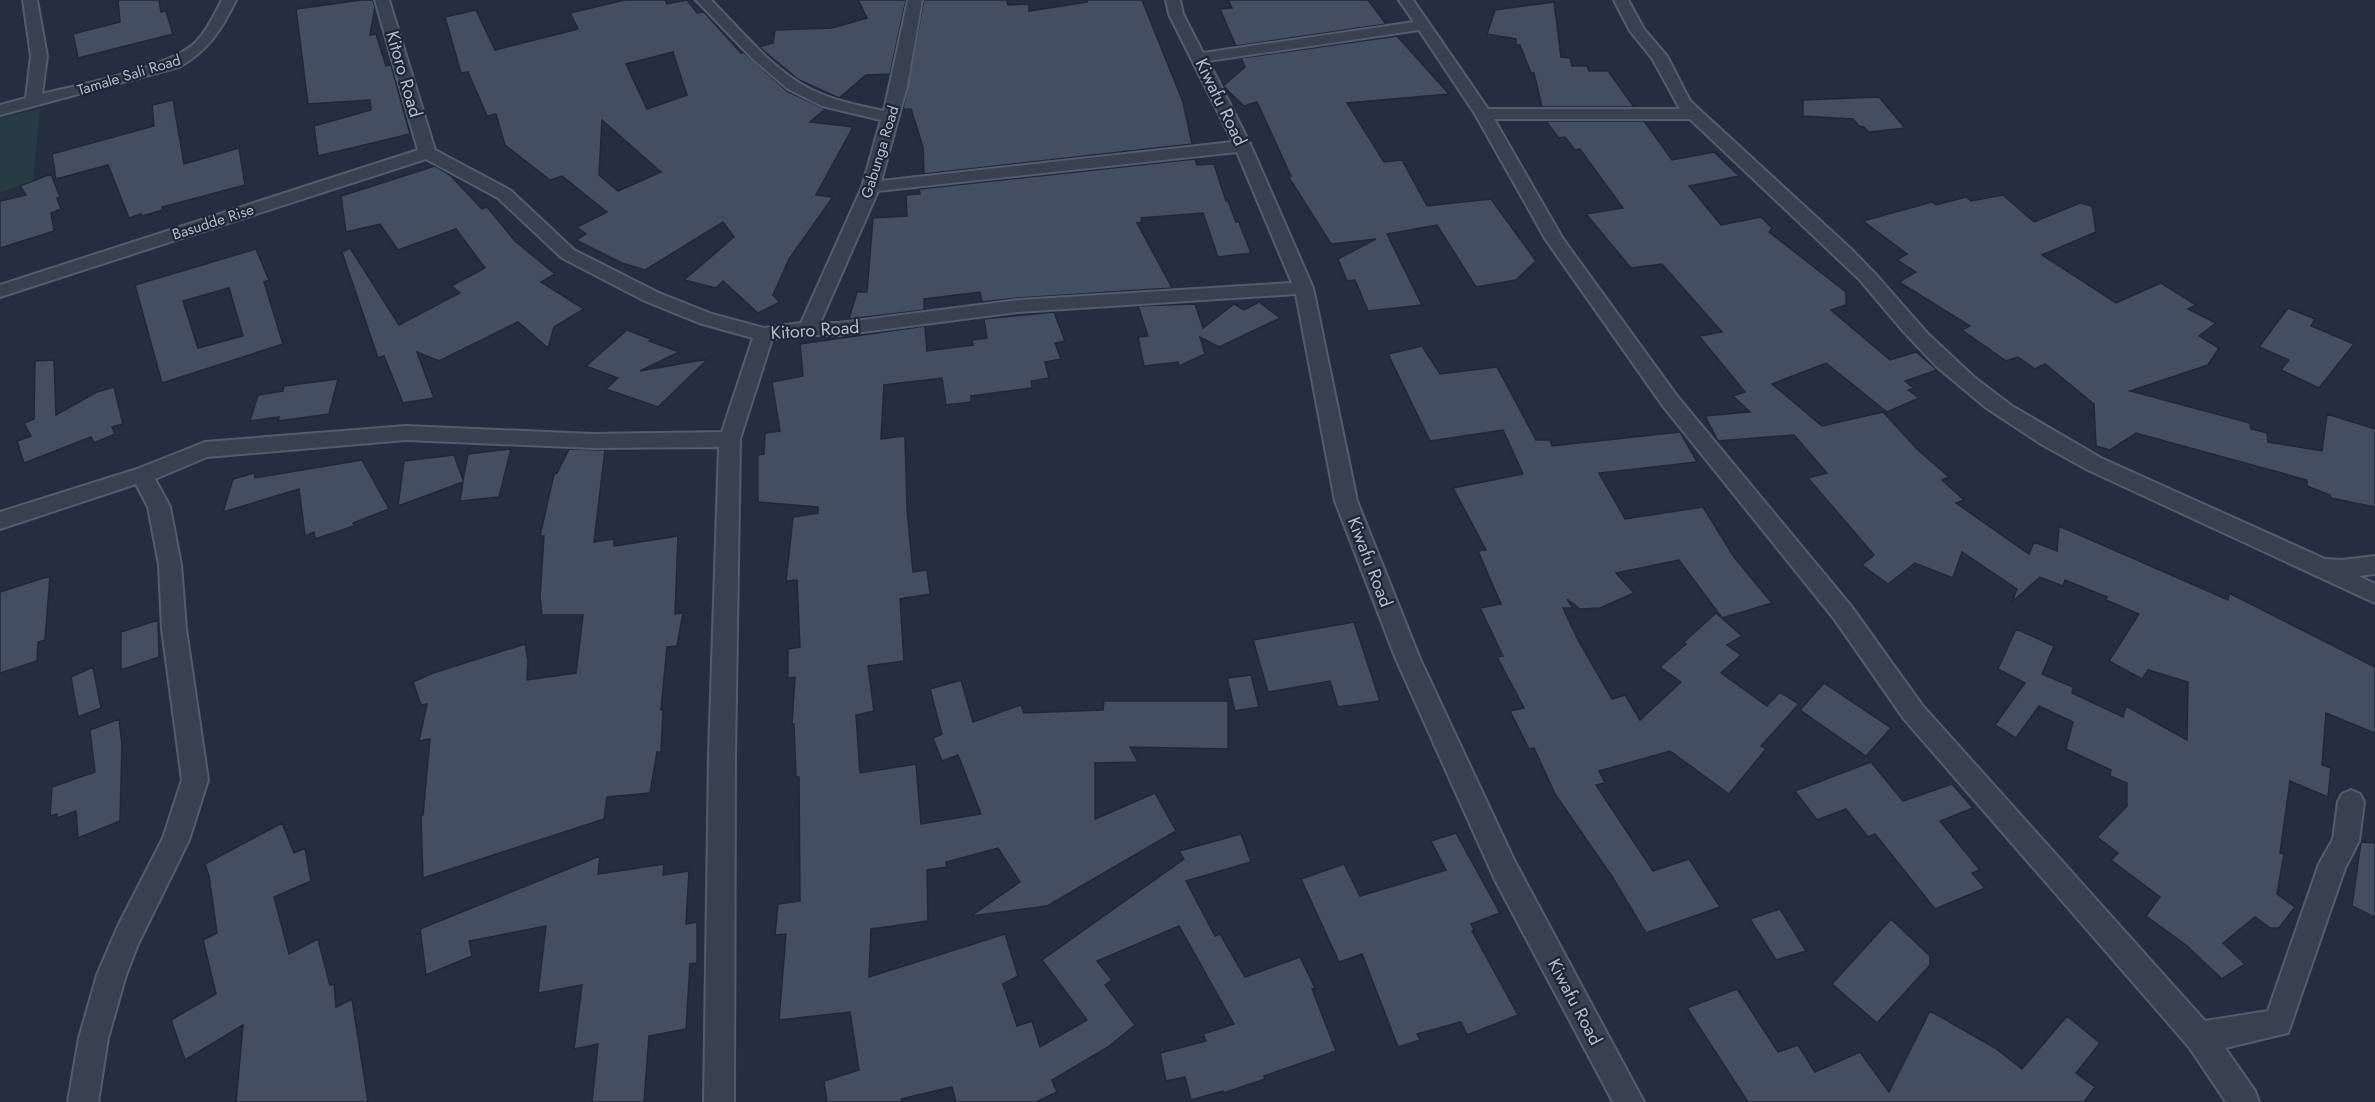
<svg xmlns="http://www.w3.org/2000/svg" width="2375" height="1102" font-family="Jost,sans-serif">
<rect width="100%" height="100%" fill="#252e41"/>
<path fill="#273c42" d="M 40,109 L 33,181 L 0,192 L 0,118 Z"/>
<path fill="#444e63" stroke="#202838" stroke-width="1.5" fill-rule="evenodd" d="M 118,0 L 159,0 L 161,12 L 166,11 L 173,34 L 78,58 L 73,34 L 120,22 Z
M 362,0 L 373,0 L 375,7 L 370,35 L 376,34 L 386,66 L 391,65 L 410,134 L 318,156 L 314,126 L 371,110 L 370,100 L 308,104 L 296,9 Z
M 625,0 L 665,0 L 667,4 L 687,0 L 697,13 L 704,12 L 741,53 L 743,52 L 787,91 L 825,109 L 810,122 L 853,127 L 816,195 L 833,197 L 789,259 L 773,295 L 780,302 L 758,313 L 723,281 L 716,288 L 684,280 L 734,237 L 723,222 L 645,270 L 622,263 L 576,240 L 586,234 L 577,227 L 607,212 L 562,176 L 550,180 L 505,145 L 496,114 L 487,116 L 468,72 L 461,73 L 445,17 L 476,10 L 495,50 L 578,29 L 570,13 ZM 673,52 L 687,95 L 647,109 L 626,64 ZM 602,120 L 661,172 L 618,191 L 599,175 Z
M 858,0 L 906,0 L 890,74 L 866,75 L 839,98 L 799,80 L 759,47 L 773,43 L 775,30 L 832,28 L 867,18 Z
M 924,0 L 1007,0 L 1008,5 L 1029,4 L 1029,11 L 1087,2 L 1087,0 L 1142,0 L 1183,102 L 1192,144 L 924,174 L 923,147 L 911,109 L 903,109 Z
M 1228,0 L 1368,0 L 1386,24 L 1236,46 L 1220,9 L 1232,8 Z
M 1554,2 L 1561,57 L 1570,58 L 1572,66 L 1587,66 L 1589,71 L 1608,71 L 1634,107 L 1542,107 L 1534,73 L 1531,73 L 1520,45 L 1516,45 L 1516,39 L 1487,34 L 1495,10 Z
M 1397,36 L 1449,94 L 1347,103 L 1384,162 L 1402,160 L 1427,206 L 1491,199 L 1536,261 L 1516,280 L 1476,287 L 1437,225 L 1387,234 L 1422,305 L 1368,311 L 1355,280 L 1347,281 L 1338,259 L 1376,239 L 1331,244 L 1288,176 L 1291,176 L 1257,102 L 1244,106 L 1223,86 L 1245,67 L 1241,58 Z
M 1879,97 L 1905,128 L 1869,132 L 1864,127 L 1859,126 L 1853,119 L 1803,116 L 1803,100 Z
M 173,100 L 184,164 L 239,148 L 245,185 L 162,207 L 163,210 L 142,216 L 141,214 L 129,218 L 108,165 L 56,179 L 52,154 L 154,126 L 152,105 Z
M 1546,121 L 1644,121 L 1672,160 L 1714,152 L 1739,176 L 1689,186 L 1721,225 L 1761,217 L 1772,228 L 1769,232 L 1846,292 L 1846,305 L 1831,310 L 1890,360 L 1916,352 L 1937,370 L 1905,381 L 1914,388 L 1908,390 L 1919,398 L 1887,412 L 1826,363 L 1772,384 L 1822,426 L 1883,412 L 1917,449 L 1949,477 L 1942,480 L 1964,500 L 1956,503 L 2029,554 L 2034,542 L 2057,551 L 2059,526 L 2228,600 L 2229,593 L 2375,667 L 2375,733 L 2326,713 L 2322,765 L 2331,768 L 2328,797 L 2290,781 L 2280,853 L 2284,854 L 2277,894 L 2295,907 L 2279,928 L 2270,928 L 2255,917 L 2223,943 L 2245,964 L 2222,979 L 2186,945 L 2146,916 L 2160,897 L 2111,860 L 2118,853 L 2097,837 L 2127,806 L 2127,783 L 2110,776 L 2111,770 L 2066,749 L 2073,722 L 2039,706 L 2016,738 L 1995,725 L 2025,683 L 1998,669 L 2016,629 L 2054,646 L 2042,674 L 2073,687 L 2072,693 L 2123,717 L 2126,706 L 2187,740 L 2188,682 L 2148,670 L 2142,679 L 2109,661 L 2139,614 L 2106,600 L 2107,597 L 2065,580 L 2063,586 L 2040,577 L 2012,602 L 2017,589 L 1962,552 L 1953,578 L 1915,563 L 1888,584 L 1862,565 L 1874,555 L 1808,478 L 1827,473 L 1794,435 L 1718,441 L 1705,416 L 1750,412 L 1733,396 L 1745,392 L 1699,336 L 1722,332 L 1662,264 L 1631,268 L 1586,214 L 1623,208 L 1580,149 L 1575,150 L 1565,137 L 1559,138 Z
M 1195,159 L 1197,165 L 1214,164 L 1226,201 L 1228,201 L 1236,222 L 1239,222 L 1251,253 L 1218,257 L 1203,213 L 1141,218 L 1142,222 L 1137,223 L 1172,288 L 1018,298 L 982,302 L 980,292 L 924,299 L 924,310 L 849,319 L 857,292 L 867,292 L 873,218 L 907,216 L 906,195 L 920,194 L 919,189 Z
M 435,166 L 450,175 L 482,209 L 487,207 L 515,241 L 555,274 L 541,282 L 584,309 L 554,327 L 548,348 L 518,322 L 439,361 L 417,352 L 434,398 L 403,403 L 384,356 L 378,358 L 342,252 L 350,248 L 399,325 L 460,293 L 451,286 L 485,268 L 456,229 L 398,250 L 380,224 L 346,232 L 341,196 Z
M 51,174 L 60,197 L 57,198 L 61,209 L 51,213 L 54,231 L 0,248 L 0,201 L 26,195 L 20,186 Z
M 2003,195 L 2034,222 L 2080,203 L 2092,206 L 2096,232 L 2042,255 L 2116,303 L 2161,283 L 2196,305 L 2188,309 L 2216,323 L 2199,336 L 2219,348 L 2208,365 L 2130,391 L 2250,423 L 2251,429 L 2267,433 L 2268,442 L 2322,451 L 2327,414 L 2375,429 L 2375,507 L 2331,498 L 2330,495 L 2307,486 L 2307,480 L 2136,433 L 2110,450 L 2096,446 L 2094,404 L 2045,364 L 2035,369 L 2018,357 L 2006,361 L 1962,330 L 1970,326 L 1899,282 L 1916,272 L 1897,260 L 1907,254 L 1863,221 L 1932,202 L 1936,205 L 1966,197 L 1971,201 Z
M 256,249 L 269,280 L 264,282 L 283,344 L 162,383 L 135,285 ZM 229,288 L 243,336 L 198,348 L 183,301 Z
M 1259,302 L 1280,318 L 1219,347 L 1200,337 L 1205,354 L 1179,366 L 1178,362 L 1144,366 L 1138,337 L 1148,336 L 1138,306 L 1195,304 L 1203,328 L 1234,304 L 1244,310 Z
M 2288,308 L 2315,319 L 2311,326 L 2354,344 L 2319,388 L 2281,370 L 2289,360 L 2259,347 Z
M 1054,312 L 1065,341 L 1055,343 L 1061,359 L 1045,362 L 1049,378 L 1031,381 L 1032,388 L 971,396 L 971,402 L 946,405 L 942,378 L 884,385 L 881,439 L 905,436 L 907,509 L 913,572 L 927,570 L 930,594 L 900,599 L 904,661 L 868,666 L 874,711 L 856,715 L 860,773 L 916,764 L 921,824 L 981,814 L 958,755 L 942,761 L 933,738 L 942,734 L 930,689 L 961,680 L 973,722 L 1021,705 L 1024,713 L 1103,710 L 1104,701 L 1228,701 L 1228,749 L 1130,747 L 1138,762 L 1095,763 L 1095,819 L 1155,793 L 1176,831 L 1047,906 L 971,916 L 1020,882 L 998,848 L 946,862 L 947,867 L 927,870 L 928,921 L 871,929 L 869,977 L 1005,934 L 1018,976 L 1003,984 L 1017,1026 L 1032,1021 L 1040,1047 L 1087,1020 L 1042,960 L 1184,859 L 1179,851 L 1241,834 L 1251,862 L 1186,881 L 1215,936 L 1220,934 L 1245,977 L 1300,957 L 1315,988 L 1312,989 L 1336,1051 L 1264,1076 L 1265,1079 L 1223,1093 L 1223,1091 L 1191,1100 L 1185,1077 L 1166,1081 L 1160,1053 L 1206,1041 L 1203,1034 L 1234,1024 L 1179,926 L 1097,961 L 1112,980 L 1105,985 L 1135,1025 L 1108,1047 L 1052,1080 L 1057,1092 L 1036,1102 L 956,1102 L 952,1087 L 901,1099 L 902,1102 L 827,1102 L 824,1081 L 859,1070 L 850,1012 L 779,1020 L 786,934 L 775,935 L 778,904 L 800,901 L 799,777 L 796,777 L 794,724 L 792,724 L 795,677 L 788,678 L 788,649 L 800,647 L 797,580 L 786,581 L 793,517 L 818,513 L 818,507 L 758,502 L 758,455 L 764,454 L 765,433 L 780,431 L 772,382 L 803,376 L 800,344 L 925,326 L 927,351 L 973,345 L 972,340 L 987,338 L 984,319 Z
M 627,330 L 651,339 L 649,341 L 679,352 L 640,371 L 708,359 L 658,407 L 606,389 L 618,378 L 586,366 Z
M 1422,346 L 1440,374 L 1497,367 L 1536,440 L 1550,440 L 1552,446 L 1680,432 L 1697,462 L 1599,473 L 1625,519 L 1703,507 L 1734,557 L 1772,603 L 1722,618 L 1679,560 L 1616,573 L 1634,593 L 1600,608 L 1580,609 L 1567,599 L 1573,608 L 1563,608 L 1578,640 L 1612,699 L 1625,695 L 1640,720 L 1681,682 L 1660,667 L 1686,644 L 1684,642 L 1716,613 L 1742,636 L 1727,645 L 1741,655 L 1721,673 L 1767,706 L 1780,692 L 1799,704 L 1761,746 L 1766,749 L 1729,794 L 1670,751 L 1599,771 L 1605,783 L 1596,785 L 1653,871 L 1689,859 L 1720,907 L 1646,933 L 1613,878 L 1555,794 L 1534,748 L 1529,749 L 1510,711 L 1524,708 L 1497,657 L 1503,656 L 1480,608 L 1501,604 L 1478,551 L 1486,550 L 1453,488 L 1523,474 L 1503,430 L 1430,441 L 1388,354 Z
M 54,360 L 56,415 L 97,392 L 114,387 L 123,424 L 112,427 L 115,434 L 94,443 L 91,437 L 24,463 L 17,441 L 31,436 L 24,423 L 34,419 L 35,361 Z
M 338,379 L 329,414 L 278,421 L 279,417 L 250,421 L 258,395 L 283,391 L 284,386 Z
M 511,449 L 499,497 L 460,501 L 463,482 L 398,506 L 404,461 L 454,455 L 463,480 L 468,454 Z
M 569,449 L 605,450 L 594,542 L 614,539 L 614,546 L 678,536 L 675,614 L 683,613 L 677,646 L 667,647 L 661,710 L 663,710 L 661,752 L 657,752 L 650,793 L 607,797 L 604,819 L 423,878 L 421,816 L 423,815 L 430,739 L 419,741 L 427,704 L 421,705 L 413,682 L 433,673 L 525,644 L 528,660 L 527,680 L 576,673 L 583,615 L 542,615 L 540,597 L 544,536 L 540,536 L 554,474 L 557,473 Z
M 362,460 L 389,509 L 353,523 L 354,526 L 315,539 L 314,532 L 305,536 L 299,489 L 223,512 L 233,479 L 254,473 L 255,478 Z
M 50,576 L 45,640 L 38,642 L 37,661 L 0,673 L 0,592 Z
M 158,620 L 159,657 L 121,670 L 121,632 Z
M 1354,622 L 1380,701 L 1338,707 L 1330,681 L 1268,692 L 1253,640 Z
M 93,667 L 101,708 L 78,717 L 71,677 Z
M 1251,675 L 1259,707 L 1235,711 L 1227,678 Z
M 1824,683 L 1891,728 L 1866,756 L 1800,710 Z
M 119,719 L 122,744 L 120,821 L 78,838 L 76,811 L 57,818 L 57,814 L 50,816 L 52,787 L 95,772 L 90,730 Z
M 1871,762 L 1903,801 L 1952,784 L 1973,808 L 1940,821 L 1980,870 L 1972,873 L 1985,888 L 1935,909 L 1875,834 L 1868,837 L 1846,809 L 1817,820 L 1795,791 Z
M 282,823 L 294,853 L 305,848 L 311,881 L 274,897 L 289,954 L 318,939 L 330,985 L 334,984 L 336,1007 L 352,999 L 368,1102 L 236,1102 L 243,1025 L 185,1060 L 171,1020 L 216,994 L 203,940 L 217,933 L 209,876 L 205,864 Z
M 1456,833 L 1500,913 L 1471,924 L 1474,930 L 1472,931 L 1518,1015 L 1467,1035 L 1461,1022 L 1417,1034 L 1420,1040 L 1398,1047 L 1362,954 L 1339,962 L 1301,879 L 1344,864 L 1360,896 L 1446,870 L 1431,841 Z
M 2361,842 L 2375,843 L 2375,917 L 2352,906 Z
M 600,856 L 598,874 L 664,864 L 663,875 L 689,871 L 686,924 L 697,922 L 697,963 L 690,964 L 686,1029 L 649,1036 L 644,1102 L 592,1102 L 598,1044 L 574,1049 L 582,985 L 538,993 L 546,926 L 469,941 L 472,956 L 426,975 L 420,929 Z
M 1780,909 L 1806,951 L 1776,960 L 1750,919 Z
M 1891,919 L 1930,956 L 1930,965 L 1877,1023 L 1832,984 Z
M 1737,989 L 1778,1052 L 1798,1045 L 1815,1072 L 1860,1052 L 1889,1092 L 1930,1011 L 1995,1048 L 2022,1069 L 2067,1016 L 2100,1043 L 2076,1073 L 2095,1087 L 2084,1102 L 1748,1102 L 1687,1008 Z"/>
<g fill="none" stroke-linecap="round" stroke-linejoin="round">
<defs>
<path id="minor" d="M 23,0 L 37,0 L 47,56 L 42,94 C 82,84 166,69 195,43 C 207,31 214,15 222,0 L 236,0 C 222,29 208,51 179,67 L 0,115 L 0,105 L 26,98 L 31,56 Z
M 375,0 L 389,0 L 435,150 L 510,190 L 574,250 L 659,293 L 712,314 L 764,328 L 801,323 L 862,187 L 881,120 L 822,106 L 788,89 L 753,59 L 696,0 L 711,0 C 742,31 772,70 812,90 C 835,101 860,106 884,111 L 908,0 L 922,0 L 907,86 L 881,181 L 1233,142 L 1169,14 L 1166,0 L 1180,0 L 1183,14 L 1203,53 L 1414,22 L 1399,0 L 1413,0 L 1488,109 L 1680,109 L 1652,58 L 1630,31 L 1614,0 L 1628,0 L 1644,29 L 1667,56 L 1690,101 L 1852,250 L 1878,277 L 1928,334 L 1974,377 L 2012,406 L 2101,458 L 2325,559 L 2342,560 L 2375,556 L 2375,574 L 2359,576 L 2375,584 L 2375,603 L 2086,469 L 2041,444 L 1985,407 L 1936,366 L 1903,331 L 1859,279 L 1690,119 L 1494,119 L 1563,239 L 1677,396 L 1851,606 L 1922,705 L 2205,1021 L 2268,1011 L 2319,864 L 2333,839 L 2338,802 L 2342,794 L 2351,790 L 2360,794 L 2364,802 L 2359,841 L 2345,868 L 2288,1033 L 2225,1048 L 2255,1091 L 2259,1102 L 2226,1102 L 2189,1047 L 1904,719 L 1835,620 L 1663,406 L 1546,240 L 1475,114 L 1419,30 L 1208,61 L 1251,146 L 1313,288 L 1357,501 L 1420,659 L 1515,862 L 1644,1102 L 1613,1102 L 1495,880 L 1396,659 L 1335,501 L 1296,294 L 1018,312 L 839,335 L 808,335 L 772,339 L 740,439 L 735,756 L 734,1102 L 704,1102 L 709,756 L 719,447 L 593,448 L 406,440 L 207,457 L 155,479 L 170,507 L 181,565 L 186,629 L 208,780 L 189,840 L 138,944 L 126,975 L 108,1038 L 98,1102 L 68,1102 L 79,1038 L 97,975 L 118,926 L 163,838 L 182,780 L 162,629 L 159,565 L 148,507 L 136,484 L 0,529 L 0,512 L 137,469 L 205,442 L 406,426 L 593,434 L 722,432 L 753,338 L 699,323 L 645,301 L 562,258 L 498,198 L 426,159 L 0,297 L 0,285 L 418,150 ZM 1237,152 L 1292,283 L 1018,300 L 839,323 L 820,323 L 878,191 Z"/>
</defs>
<use href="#minor" stroke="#545c6b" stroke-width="4"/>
<use href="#minor" fill="#394151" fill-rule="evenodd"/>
</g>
<g text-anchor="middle" stroke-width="4.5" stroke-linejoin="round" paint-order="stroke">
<g font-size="15" fill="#b6bccb" stroke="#1e2636">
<text transform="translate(129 75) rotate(-17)" y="5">Tamale Sali Road</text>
<text transform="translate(880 152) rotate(-73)" y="5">Gabunga Road</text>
<text transform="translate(213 222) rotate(-18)" y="5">Basudde Rise</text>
</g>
<g font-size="18" fill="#b6bccb" stroke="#1e2636">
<text transform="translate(404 74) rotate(74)" y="6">Kitoro Road</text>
<text transform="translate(1221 102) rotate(64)" y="6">Kiwafu Road</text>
<text transform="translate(815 330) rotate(-4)" y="6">Kitoro Road</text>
<text transform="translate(1370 562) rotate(69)" y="6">Kiwafu Road</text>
<text transform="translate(1575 1002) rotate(62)" y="6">Kiwafu Road</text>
</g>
</g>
</svg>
